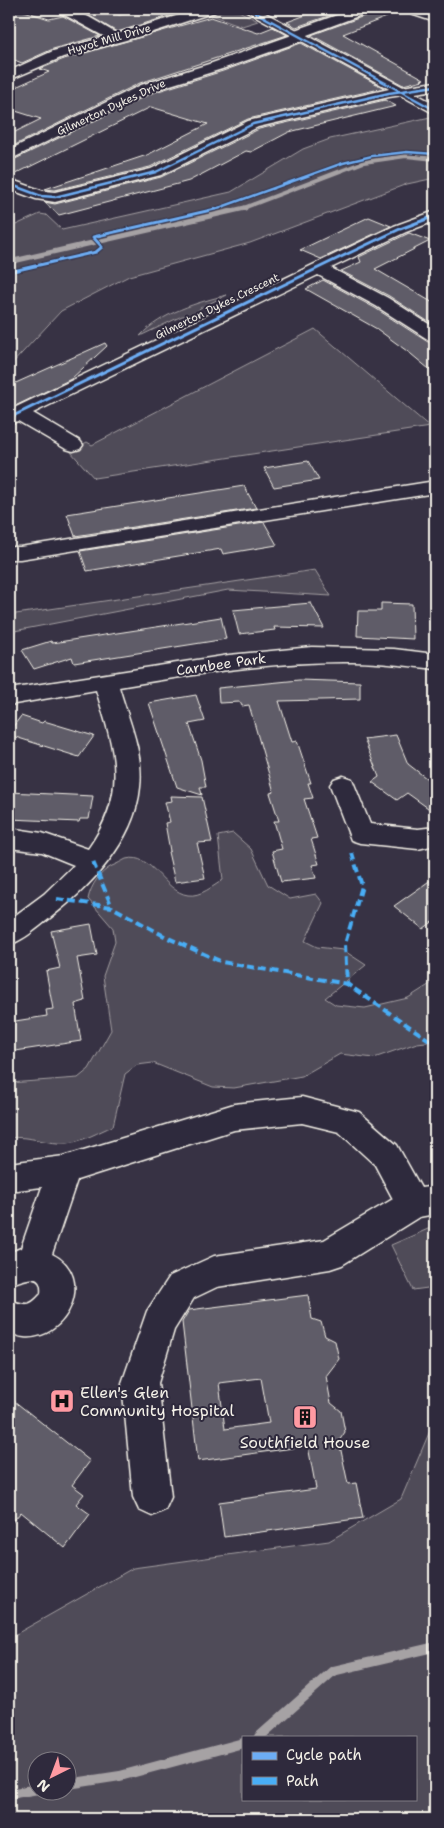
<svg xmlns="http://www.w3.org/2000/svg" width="444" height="1828" font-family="'Shantell Sans',sans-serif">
<rect width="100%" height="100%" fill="#373244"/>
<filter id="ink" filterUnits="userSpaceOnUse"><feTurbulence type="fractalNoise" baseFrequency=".02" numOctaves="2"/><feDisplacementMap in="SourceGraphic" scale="10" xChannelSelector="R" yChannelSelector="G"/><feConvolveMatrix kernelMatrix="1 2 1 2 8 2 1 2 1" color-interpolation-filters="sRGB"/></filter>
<g filter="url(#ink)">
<path fill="#504b59" stroke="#a29ea0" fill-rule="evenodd" d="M 225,10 L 239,11 L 258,21 L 242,26 L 209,14 Z
M 435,116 L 435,178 L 407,184 L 250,243 L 129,276 L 61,311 L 9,367 L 9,228 L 40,214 L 46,215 L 62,230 L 231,192 L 303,149 L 330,139 Z
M 227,295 L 200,308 L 198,312 L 204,315 L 192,321 L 189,316 L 182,316 L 140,336 C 161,313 198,302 227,295 Z
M 315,329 L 430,427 L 94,478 L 70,451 L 87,442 L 92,445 Z
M 315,570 L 331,596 L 228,590 L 9,632 L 9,615 Z
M 233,833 L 251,849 L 268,885 L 290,899 L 316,894 L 323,903 L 305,941 L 317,947 L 343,950 L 366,965 L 325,998 L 336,1005 L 365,1008 L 408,998 L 435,981 L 435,1041 L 417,1043 L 374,1058 L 340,1054 L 302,1076 L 234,1088 L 213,1087 L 153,1063 L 137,1065 L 125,1074 L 113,1126 C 98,1132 84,1141 68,1143 C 49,1145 29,1135 9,1138 L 9,1083 L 78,1078 L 89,1069 L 111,1030 L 103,976 L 115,942 L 113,928 L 88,899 C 91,885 100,872 112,866 C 117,864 122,861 126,859 C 152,852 164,892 188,895 C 200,897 213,886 223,880 L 218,836 Z
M 435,1226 L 435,1287 L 413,1290 L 391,1245 Z
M 435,1419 L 435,1819 L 9,1819 L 9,1638 L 133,1568 L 329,1541 L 401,1499 ZM 243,1737 L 415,1737 L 415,1799 L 243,1799 ZM 38,1760 L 68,1760 L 68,1790 L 38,1790 Z"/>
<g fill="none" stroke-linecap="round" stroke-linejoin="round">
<path stroke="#a6a2a4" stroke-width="4" d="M 241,209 L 364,162 L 406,156 L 435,159"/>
<path stroke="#a6a2a4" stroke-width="5" d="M 9,262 L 245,208"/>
<path stroke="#a6a2a4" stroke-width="10" d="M 259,1737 L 333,1671 L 435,1647
M 68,1784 L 120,1776 L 243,1743
M 9,1794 L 38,1789"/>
</g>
<path fill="#5f5c67" stroke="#f4f1e8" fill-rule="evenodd" d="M 9,9 L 18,9 L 49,19 L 63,16 L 100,36 L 53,49 L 22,63 L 9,58 Z
M 100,9 L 109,9 L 119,15 L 153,9 L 176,9 L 182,12 L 117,32 L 83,12 Z
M 322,9 L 349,9 L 296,27 L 287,22 Z
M 373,9 L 401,9 L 402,11 L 343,34 L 424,79 L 421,80 L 423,80 L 403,85 L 311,35 L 370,14 Z
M 211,17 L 258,33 L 273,27 L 287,35 L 140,83 L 9,148 L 9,135 L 41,119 L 9,109 L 9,90 L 49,72 L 40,69 L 64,59 Z
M 301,43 L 384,88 L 248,119 L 150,167 L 55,190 L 45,189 L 147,155 L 208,124 L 151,107 L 9,177 L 9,162 L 152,93 L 223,71 Z
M 385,100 L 396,106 L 289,132 L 251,152 L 246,151 L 189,181 L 59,215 L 44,202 L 55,204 L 161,177 L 259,129 Z
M 369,217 L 391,226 L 321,259 L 300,250 Z
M 409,233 L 430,241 L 375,269 L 435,304 L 435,326 L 389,296 L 341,271 L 361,262 L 359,257 Z
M 323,280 L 375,308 L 428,342 L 435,343 L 435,374 L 411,354 L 377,329 L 306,289 Z
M 105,343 L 107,346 L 71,379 L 9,409 L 9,386 Z
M 308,461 L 319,480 L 274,487 L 264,468 Z
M 244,486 L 256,508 L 75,536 L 67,514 Z
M 264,522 L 277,545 L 223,554 L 221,549 L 87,571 L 80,551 Z
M 311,603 L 324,628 L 274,627 L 275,630 L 239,634 L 233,610 Z
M 381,603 L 412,604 L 413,639 L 357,636 L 358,611 L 381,611 Z
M 221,617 L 226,639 L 74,663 L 72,657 L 34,669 L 22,650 L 51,641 L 52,643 Z
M 299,680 L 360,682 L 360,699 L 279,701 L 292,742 L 297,741 L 311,783 L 308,783 L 313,798 L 304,799 L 317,838 L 311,839 L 319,864 L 312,865 L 316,878 L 281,882 L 272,851 L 282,849 L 274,821 L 279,821 L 270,793 L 274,792 L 249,705 L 242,706 L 240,702 L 219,703 L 218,688 Z
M 196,695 L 205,721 L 189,724 L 201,760 L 206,787 L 200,787 L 202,795 L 177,787 L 149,703 Z
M 21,716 L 42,723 L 44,721 L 94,736 L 79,757 L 9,735 L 9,732 Z
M 396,735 L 408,764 L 435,785 L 435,813 L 407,793 L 397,800 L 372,782 L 379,777 L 364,739 Z
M 9,792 L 93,796 L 89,819 L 80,819 L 79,822 L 9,819 Z
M 171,796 L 202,797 L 212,842 L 197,843 L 205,878 L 175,882 L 168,852 L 170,851 L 165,823 L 170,822 L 165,802 L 172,801 Z
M 435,877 L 435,920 L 423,929 L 394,906 Z
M 91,924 L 97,955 L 77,958 L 85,1001 L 75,1004 L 81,1041 L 9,1052 L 9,1022 L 47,1016 L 46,1010 L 53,1009 L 46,971 L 60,968 L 51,931 Z
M 308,1295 L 312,1319 L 321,1322 L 325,1336 L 335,1341 L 339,1359 L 326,1376 L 331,1403 L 341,1411 L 345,1432 L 339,1441 L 348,1484 L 356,1483 L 363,1518 L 224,1537 L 219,1502 L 316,1489 L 308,1446 L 198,1461 L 182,1322 L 189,1310 ZM 261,1378 L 269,1423 L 225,1429 L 219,1383 Z
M 9,1397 L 90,1461 L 72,1485 L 84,1494 L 76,1504 L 90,1514 L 65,1548 L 21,1512 L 9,1526 Z"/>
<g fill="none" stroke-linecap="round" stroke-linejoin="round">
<defs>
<path id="minor" d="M 54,9 C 78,7 97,22 117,34 L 199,9 L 217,9 L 215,12 L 141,36 L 63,57 L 9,80 L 9,71 L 53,51 L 105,37 Z
M 354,9 L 371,9 L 369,12 L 307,35 L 307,39 L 222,69 L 151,91 L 9,160 L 9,150 L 141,85 L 212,63 L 292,35 L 292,31 Z
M 403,9 L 420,9 L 435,14 L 435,22 L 405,12 Z
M 435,82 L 435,90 L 389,97 L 258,127 L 161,175 L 55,202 L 36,199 L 9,189 L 9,179 L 43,191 L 55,192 L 151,169 L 248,121 L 389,89 Z
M 435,211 L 435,221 L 406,232 L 331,268 L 388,298 L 435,328 L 435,341 L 429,340 L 376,306 L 318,275 L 33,413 L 80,441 L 83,445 L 80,449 L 73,451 L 66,449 L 18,421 L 9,424 L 9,411 L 12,409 L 394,226 Z
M 435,481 L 435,493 L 20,559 L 9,559 L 9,547 L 20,547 Z
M 312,647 L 394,649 L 435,654 L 435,669 C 408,666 380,662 352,662 C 274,661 196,674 119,687 C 128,719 144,752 140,787 C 135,841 91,886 50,918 C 37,928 24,940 9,945 L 9,920 L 44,894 L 74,865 L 42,852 L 9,848 L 9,828 L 42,833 L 88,849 C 129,791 115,752 96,690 L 9,705 L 9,689 L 229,655 Z
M 343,776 L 352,779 L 370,824 L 418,829 L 435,827 L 435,845 L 418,849 L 360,843 L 351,840 L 330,785 L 334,779 Z
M 302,1097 L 359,1112 L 397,1145 L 421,1188 L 435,1186 L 435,1214 L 419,1217 L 342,1265 L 330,1269 L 217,1287 L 194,1298 L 174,1330 L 158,1383 L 171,1497 L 165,1510 L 152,1516 L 139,1510 L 133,1497 L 122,1383 L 147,1311 L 170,1276 L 214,1256 L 324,1240 L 393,1199 L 375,1165 L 339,1132 L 302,1123 L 234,1130 L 77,1180 L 52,1254 C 97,1276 67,1341 24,1337 C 19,1337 13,1334 9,1332 L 9,1300 C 25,1305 29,1308 41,1294 C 44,1269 21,1281 9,1285 L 9,1253 L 21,1248 L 42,1187 L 9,1191 L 9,1163 L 64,1156 L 234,1104 Z"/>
<path id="major" d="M 243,9 L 258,9 L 435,104 L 435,114 Z"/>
</defs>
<use href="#minor" stroke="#f4f1e8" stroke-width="3"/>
<use href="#major" stroke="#f4f1e8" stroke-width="3"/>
<use href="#minor" fill="#2f2a3d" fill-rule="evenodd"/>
<use href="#major" fill="#2f2a3d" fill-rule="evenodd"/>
<path stroke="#49aef6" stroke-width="4" stroke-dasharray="8 4" stroke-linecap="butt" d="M 352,853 L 362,886 L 345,944 L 347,984 L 435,1044
M 93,862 L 112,907
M 57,899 L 112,907 L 166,937 L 222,962 L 347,984"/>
<defs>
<path id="cycleway-far1" d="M 249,9 L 435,110
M 9,184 L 41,196 L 55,197 L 156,172 L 253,124 L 389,93 L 435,86
M 216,209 L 343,163 L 372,156 L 407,152 L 435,154"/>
<path id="cycleway" d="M 9,272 L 96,252 L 102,247 L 93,237 L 220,208
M 9,418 L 343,256 L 400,229 L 435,216"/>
</defs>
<use href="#cycleway-far1" stroke="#2f2a3d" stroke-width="4.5"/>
<use href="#cycleway" stroke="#2f2a3d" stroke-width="5"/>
<use href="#cycleway-far1" stroke="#6dadf4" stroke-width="2.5"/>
<use href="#cycleway" stroke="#6dadf4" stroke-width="3"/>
</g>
</g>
<defs>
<symbol id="hospital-square" viewBox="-11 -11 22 22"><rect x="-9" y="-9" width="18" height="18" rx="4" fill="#ff9aa2" stroke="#2f2a3d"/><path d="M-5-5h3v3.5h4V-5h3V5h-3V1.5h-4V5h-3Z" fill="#111"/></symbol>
<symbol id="building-square" viewBox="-11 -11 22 22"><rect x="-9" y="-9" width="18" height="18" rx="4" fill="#ff9aa2" stroke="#2f2a3d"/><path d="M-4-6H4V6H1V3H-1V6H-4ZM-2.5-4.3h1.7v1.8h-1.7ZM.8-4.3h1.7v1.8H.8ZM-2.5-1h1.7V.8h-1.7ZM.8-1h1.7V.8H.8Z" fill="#111"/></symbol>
</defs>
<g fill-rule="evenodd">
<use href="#hospital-square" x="48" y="1387" width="28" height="28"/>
<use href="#building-square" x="291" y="1403" width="28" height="28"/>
</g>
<g text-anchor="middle" stroke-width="4" stroke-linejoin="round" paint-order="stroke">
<g font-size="11" fill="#f4f1e8" stroke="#2f2a3d">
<text transform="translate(109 39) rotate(-16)" y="4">Hyvot Mill Drive</text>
<text transform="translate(111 107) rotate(-25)" y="4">Gilmerton Dykes Drive</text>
<text transform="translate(217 306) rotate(-26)" y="4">Gilmerton Dykes Crescent</text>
</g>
<g font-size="14" fill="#f4f1e8" stroke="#2f2a3d">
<text transform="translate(221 664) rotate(-8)" y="5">Carnbee Park</text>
</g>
<g font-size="16" fill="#f4f1e8" stroke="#2f2a3d" text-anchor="start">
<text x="80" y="1398">Ellen's Glen<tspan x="80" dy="18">Community Hospital</tspan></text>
<text x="305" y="1448" text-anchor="middle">Southfield House</text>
</g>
</g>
<rect width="444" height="1828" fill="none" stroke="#2f2a3d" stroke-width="30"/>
<rect x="15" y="15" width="414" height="1798" fill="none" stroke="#f4f1e8" stroke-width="2" filter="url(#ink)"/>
<rect x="242" y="1736" width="175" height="65" fill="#2f2a3d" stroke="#7e7a81"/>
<rect x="252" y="1752" width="25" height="8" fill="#6dadf4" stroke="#7e7a81"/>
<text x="286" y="1760" font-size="15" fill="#f4f1e8">Cycle path</text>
<rect x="252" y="1777" width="25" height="8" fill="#49aef6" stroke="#7e7a81"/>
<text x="286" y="1786" font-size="15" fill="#f4f1e8">Path</text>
<g transform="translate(52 1776) rotate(222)"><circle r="24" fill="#2f2a3d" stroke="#7e7a81"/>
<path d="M0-4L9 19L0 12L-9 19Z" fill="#ff9aa2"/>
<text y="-8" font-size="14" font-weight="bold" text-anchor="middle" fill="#f4f1e8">N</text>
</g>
</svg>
